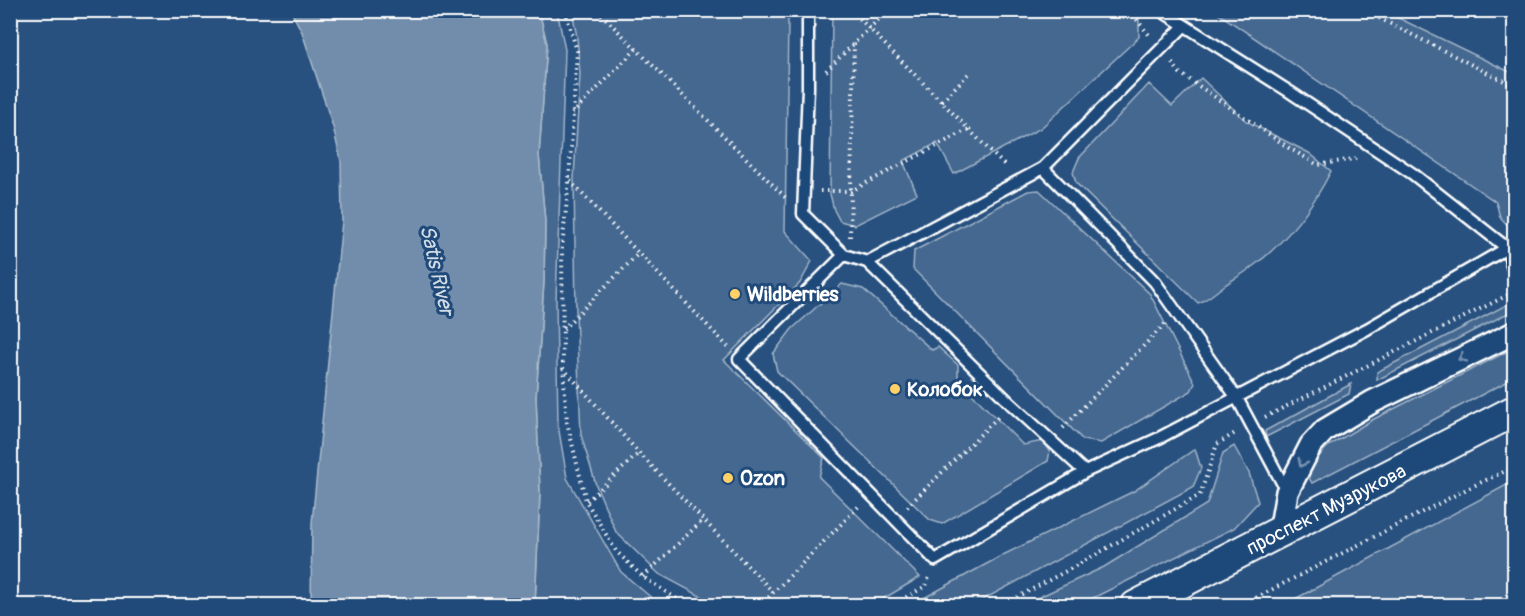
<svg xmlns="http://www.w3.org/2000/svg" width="1525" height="616" font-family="Pangolin,sans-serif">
<rect width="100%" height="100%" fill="#28517f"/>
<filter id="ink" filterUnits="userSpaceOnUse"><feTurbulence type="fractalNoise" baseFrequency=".0167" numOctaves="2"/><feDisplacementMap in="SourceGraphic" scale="12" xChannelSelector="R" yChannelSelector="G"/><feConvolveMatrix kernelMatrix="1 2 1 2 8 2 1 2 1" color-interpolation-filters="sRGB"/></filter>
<g filter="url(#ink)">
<path fill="#446890" stroke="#a2b4c8" stroke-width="1.5" d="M 557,10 L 565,50 L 556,300 L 558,425 L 567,478 L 621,572 L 660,605 L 535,606 L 540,492 L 536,397 L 544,282 L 545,222 L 539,155 L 547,44 L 539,11 Z
M 780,11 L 788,20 L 785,231 L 812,261 L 800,283 L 724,360 L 824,458 L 819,477 L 920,577 L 878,602 L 867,605 L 717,605 L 659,574 L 616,532 L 596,485 L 581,435 L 576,313 L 574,178 L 580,74 L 577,37 L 572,11 Z
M 832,11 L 1132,11 L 1139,17 L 1139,37 L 1041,128 L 954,174 L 937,143 L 903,161 L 917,194 L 855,225 L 840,221 L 834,210 L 830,194 Z
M 1215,11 L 1384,11 L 1514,74 L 1514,170 L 1510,172 L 1514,181 L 1514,232 L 1500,217 L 1496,202 Z
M 1201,78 L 1246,121 L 1309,153 L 1331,171 C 1313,207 1284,244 1252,267 C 1243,274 1234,279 1225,285 C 1215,292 1209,299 1198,303 L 1076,183 L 1073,172 L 1079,158 L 1149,84 L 1172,106 Z
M 1039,190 L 1150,294 L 1195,383 L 1191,391 L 1101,443 L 1083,440 L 913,269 L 914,251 L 1028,191 Z
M 842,284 L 863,289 L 932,350 L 938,347 L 958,365 L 958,380 L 1023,445 L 1043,441 L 1050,451 L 1048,461 L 942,524 L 930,520 L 777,371 L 773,354 L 792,329 Z
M 1514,301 L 1514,310 L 1377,380 L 1377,372 Z
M 1514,348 L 1514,378 L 1312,483 L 1308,476 L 1317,459 L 1327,447 L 1372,420 Z
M 1351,384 L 1349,394 L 1266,437 L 1265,431 Z
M 1234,446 L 1249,473 L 1258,502 L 1234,528 L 1079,605 L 1022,605 L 1104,567 L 1207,504 L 1223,453 Z
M 1195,449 L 1201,468 L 1193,487 L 973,605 L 911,605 L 1005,554 L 1134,491 Z
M 1514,481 L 1514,605 L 1284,605 Z"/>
<path fill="#718dab" stroke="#aabbcd" stroke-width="1.5" d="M 291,11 L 539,11 L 547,44 L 539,155 L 545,222 L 544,282 L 536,397 L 540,492 L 535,605 L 311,605 L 312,523 L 342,221 L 341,161 L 333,127 L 302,32 Z"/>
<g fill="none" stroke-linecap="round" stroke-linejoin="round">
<defs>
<path id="lane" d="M 808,10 L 808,88 L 803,214 L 844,255 L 867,262 L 1011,404 L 1085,472
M 1160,10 L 1290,92 L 1413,174 L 1507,248 L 1514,273
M 1043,168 L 1184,26
M 844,255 L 739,359 L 935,560 L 1085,472 L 1159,438 L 1367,329 L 1507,248
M 867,262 L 1043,168 L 1155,282 L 1237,398 L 1287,492"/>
<path id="street" d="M 1280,532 L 1287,492 L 1311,445 L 1325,430 L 1372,402 L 1514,333"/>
<path id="secondary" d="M 1136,606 L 1514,411"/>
</defs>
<use href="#lane" stroke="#fff" stroke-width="15"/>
<use href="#street" stroke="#fff" stroke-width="26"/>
<use href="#secondary" stroke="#fff" stroke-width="34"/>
<path stroke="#fff" stroke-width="4" stroke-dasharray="1.5 4.5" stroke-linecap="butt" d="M 565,10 L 577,51 L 569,180 L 562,248 L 563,367 L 567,422 L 586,501 L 616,551 L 643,577 L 688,606
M 597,10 L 786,198
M 851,10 L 1007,168
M 1129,10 L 1150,36
M 1363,10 L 1514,86
M 1172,63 L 1180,73 L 1289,148 L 1318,165 L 1359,158
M 826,71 L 888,10
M 942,101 L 971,71
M 572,114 L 637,48
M 570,181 L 728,347
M 820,191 L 851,191 L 969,129
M 850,237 L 854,43
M 563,329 L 638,254
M 563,368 L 639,453 L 773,592
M 1265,417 L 1514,292
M 1063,428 L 1165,324
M 587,501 L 639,453
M 907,507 L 1000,415
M 643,577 L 703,520
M 760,606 L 860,505
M 890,606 L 926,586 L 930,574
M 1001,606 L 1079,564 L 1200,495 L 1217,444 L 1237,432
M 1240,606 L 1469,488 L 1514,467"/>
<use href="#lane" stroke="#1f4a7a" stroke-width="10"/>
<use href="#street" stroke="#1f4a7a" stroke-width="21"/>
<use href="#secondary" stroke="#1f4a7a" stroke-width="30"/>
</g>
<defs><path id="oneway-chevron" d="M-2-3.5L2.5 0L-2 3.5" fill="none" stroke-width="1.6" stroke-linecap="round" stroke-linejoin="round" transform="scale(1.5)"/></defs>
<g stroke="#7992af">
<use href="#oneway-chevron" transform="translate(1462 358) rotate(154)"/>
<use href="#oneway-chevron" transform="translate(1302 463) rotate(117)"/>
</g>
</g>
<g fill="#ffd166" stroke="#1f4a7a" stroke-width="2">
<circle cx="735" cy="294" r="6"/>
<circle cx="895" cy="389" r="6"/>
<circle cx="728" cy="478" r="6"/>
</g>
<g text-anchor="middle" stroke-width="6" stroke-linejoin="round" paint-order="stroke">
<g font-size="20" font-weight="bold" fill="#fff" stroke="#1f4a7a" text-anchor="start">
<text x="747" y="301">Wildberries</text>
<text x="907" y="396">Колобок</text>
<text x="740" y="485">Ozon</text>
</g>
<g font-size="20" fill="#fff" stroke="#1f4a7a">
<text transform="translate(1326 509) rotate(-27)" y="7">проспект Музрукова</text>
</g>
<g font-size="21" font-style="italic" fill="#d4dde6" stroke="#1f4a7a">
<text transform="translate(437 270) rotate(77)" y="7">Satis River</text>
</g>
</g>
<rect width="1525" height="616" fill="none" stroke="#1f4a7a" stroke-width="36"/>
<rect x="18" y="18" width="1489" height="580" fill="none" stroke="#fff" stroke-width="2" filter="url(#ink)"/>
</svg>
